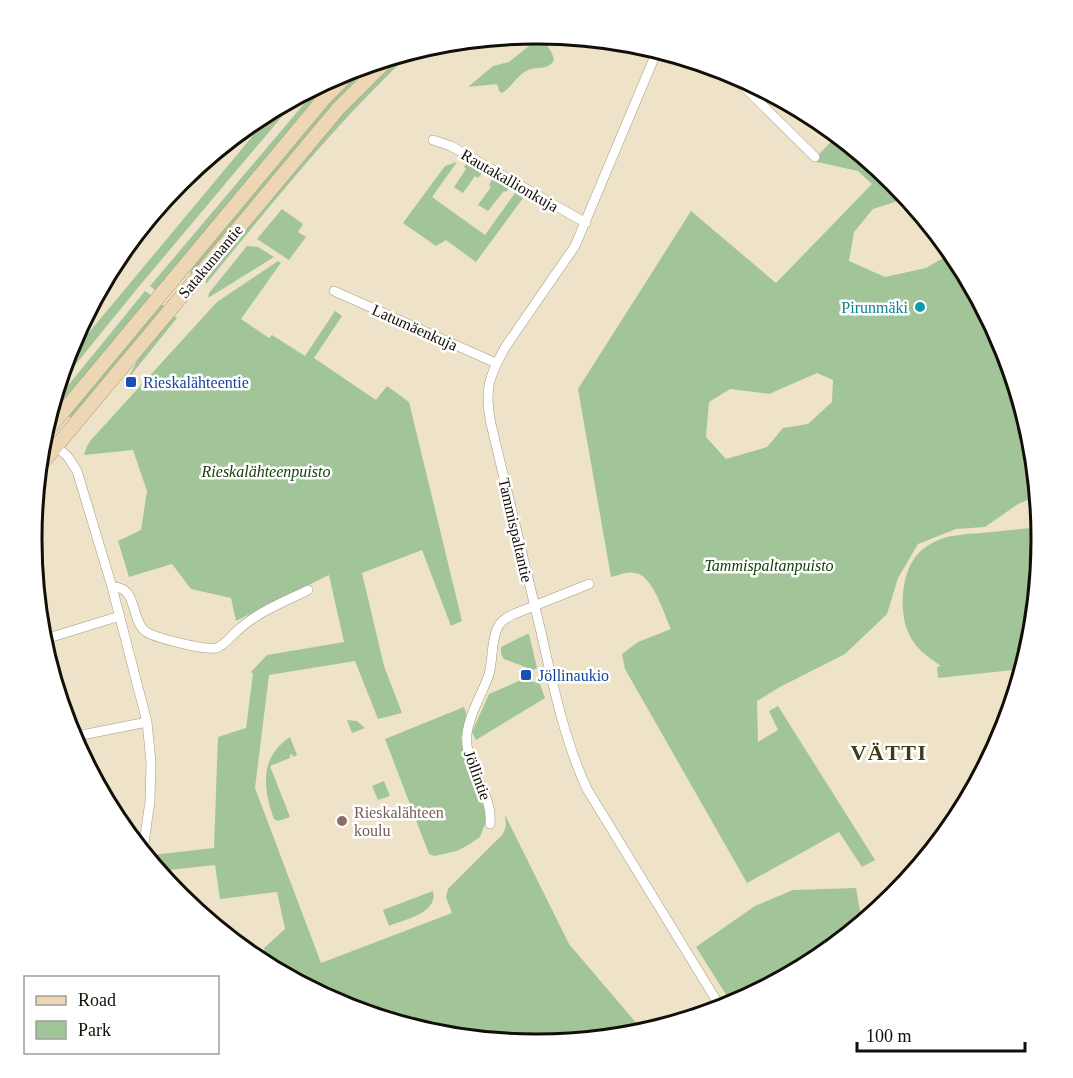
<svg xmlns="http://www.w3.org/2000/svg" width="1073" height="1078" font-family="'Times New Roman',serif">
<rect width="100%" height="100%" fill="#eee3c9"/>
<path fill="#a1c499" fill-rule="evenodd" d="M 536,38 C 545,41 552,50 554,60 C 547,71 539,66 528,70 C 517,75 512,87 502,93 L 499,91 L 497,84 L 468,87 L 493,66 L 509,62 L 534,42 L 533,40 Z
M 413,51 C 336,122 272,204 206,284 L 206,280 L 207,275 L 346,109 L 401,55 Z
M 375,63 L 337,101 L 307,135 L 190,276 L 191,268 L 334,97 L 365,66 Z
M 340,74 L 156,291 L 150,286 L 303,105 L 322,84 Z
M 300,95 L 141,284 L 58,386 L 66,360 L 276,108 Z
M 837,135 L 894,182 L 907,198 L 873,209 L 854,232 L 849,261 L 885,277 L 926,268 L 952,253 L 957,259 L 1003,346 L 1032,441 L 1037,496 L 1018,504 L 985,527 L 956,529 L 918,544 L 898,578 L 887,614 L 845,654 L 778,688 L 757,701 L 758,742 L 778,730 L 769,711 L 778,706 L 875,860 L 862,867 L 839,832 L 747,883 L 625,669 L 622,654 L 638,642 L 671,629 C 664,614 653,575 635,573 C 627,571 619,575 611,577 L 578,389 L 691,211 L 776,283 L 872,184 L 858,171 L 813,161 ZM 817,373 L 833,380 L 832,402 L 808,424 L 783,428 L 767,447 L 726,459 L 706,437 L 709,402 L 730,389 L 769,394 Z
M 457,162 L 432,197 L 485,235 L 515,193 L 523,198 L 476,262 L 446,240 L 436,246 L 403,223 L 445,166 Z
M 467,162 L 483,172 L 478,178 L 475,176 L 463,193 L 454,187 L 466,169 L 464,167 Z
M 493,178 L 509,188 L 506,192 L 504,191 L 488,211 L 478,205 L 491,187 L 489,185 Z
M 282,209 L 303,224 L 298,232 L 306,237 L 289,260 L 257,239 Z
M 247,246 L 258,247 L 274,257 L 208,298 L 209,293 Z
M 278,261 L 281,263 L 280,264 L 241,319 L 269,338 L 272,335 L 305,356 L 335,311 L 342,316 L 314,358 L 376,400 L 387,386 L 409,402 L 462,621 L 451,626 L 422,550 L 362,573 L 384,666 L 402,713 L 378,719 L 355,661 L 269,675 L 255,788 L 321,963 L 452,913 L 446,897 L 448,889 L 503,834 L 506,826 L 505,815 L 569,944 L 638,1025 L 642,1032 L 635,1034 L 536,1044 L 438,1034 L 343,1005 L 267,965 L 264,948 L 285,929 L 277,892 L 220,899 L 215,865 L 159,871 L 153,864 L 152,855 L 214,848 L 218,737 L 246,728 L 253,674 L 251,672 L 267,655 L 344,642 L 329,575 L 236,621 L 231,598 L 191,589 L 172,564 L 129,577 L 118,541 L 141,530 L 147,491 L 133,450 L 84,455 L 87,446 L 90,441 L 217,302 Z
M 145,291 L 152,296 L 59,409 L 53,404 Z
M 161,304 L 165,307 L 72,419 L 68,416 Z
M 173,315 L 177,318 L 131,375 L 130,374 L 140,356 Z
M 1040,527 L 1041,539 L 1032,638 L 1022,669 L 938,678 L 937,667 L 941,666 C 928,657 915,648 909,634 C 899,614 901,577 914,559 C 919,551 928,545 936,541 C 949,535 966,534 981,533 C 1001,531 1020,529 1040,527 Z
M 527,634 L 529,634 L 537,668 L 533,670 L 504,659 L 501,654 L 501,647 Z
M 528,680 L 540,684 L 545,698 L 476,740 L 472,732 L 489,694 L 519,681 Z
M 464,707 L 466,713 L 465,726 L 461,738 L 467,763 L 487,810 L 485,824 L 480,837 L 468,845 L 457,851 L 434,856 L 429,854 L 385,739 Z
M 347,720 L 357,721 L 365,728 L 352,733 Z
M 290,737 L 297,755 L 293,757 L 292,754 L 290,755 L 290,758 L 270,766 L 290,817 L 278,821 L 274,819 C 263,788 259,758 290,737 Z
M 384,781 L 390,796 L 378,800 L 372,786 Z
M 856,888 L 862,922 L 817,959 L 732,1004 L 696,947 L 755,906 L 793,890 Z
M 433,891 C 439,913 404,920 389,926 L 383,910 Z"/>
<g fill="none" stroke-linecap="round" stroke-linejoin="round">
<defs>
<path id="minor" d="M 657,51 L 575,246 L 506,346 C 489,376 484,389 491,424 C 508,493 524,563 541,632 C 553,685 564,739 587,789 L 721,1008
M 729,72 L 815,157
M 433,140 L 451,146 L 586,223
M 334,291 L 496,363
M 44,435 L 68,457 L 77,471 L 112,587 L 147,722 L 151,762 L 150,801 L 144,843 L 144,853
M 112,587 C 138,586 130,618 145,631 C 154,638 204,650 216,648 C 224,646 231,636 237,631 C 257,612 284,602 308,590
M 42,640 L 120,616
M 72,737 L 147,722
M 490,824 C 493,796 470,773 467,745 C 464,721 482,696 489,674 C 493,660 491,643 497,629 C 500,621 507,617 514,614 L 589,584"/>
<path id="secondary" d="M 42,437 L 322,101 L 352,70
M 38,468 L 338,109 L 388,59"/>
</defs>
<use href="#minor" stroke="#a59b82" stroke-width="10"/>
<use href="#secondary" stroke="#a59b82" stroke-width="15"/>
<use href="#minor" stroke="#fff" stroke-width="9"/>
<use href="#secondary" stroke="#ecd6b4" stroke-width="14"/>
</g>
<circle fill="#0f9aa8" stroke="#fff" stroke-width="2" cx="920" cy="307" r="6"/>
<g fill="#1a4fb4" stroke="#fff" stroke-width="2">
<rect x="125" y="376" width="12" height="12" rx="3"/>
<rect x="520" y="669" width="12" height="12" rx="3"/>
</g>
<circle fill="#8d6e63" stroke="#fff" stroke-width="2" cx="342" cy="821" r="6"/>
<g text-anchor="middle" stroke-width="5" stroke-linejoin="round" paint-order="stroke">
<g font-size="16" fill="#130f07" stroke="#fff">
<text transform="translate(510 180) rotate(30)" y="6">Rautakallionkuja</text>
<text transform="translate(210 261) rotate(-50)" y="6">Satakunnantie</text>
<text transform="translate(415 327) rotate(24)" y="6">Latumäenkuja</text>
<text transform="translate(516 530) rotate(77)" y="6">Tammispaltantie</text>
<text transform="translate(478 775) rotate(70)" y="6">Jöllintie</text>
</g>
<g font-size="16" fill="#0d838f" stroke="#fff" text-anchor="end">
<text x="908" y="313">Pirunmäki</text>
</g>
<g font-size="16" fill="#164399" stroke="#fff" text-anchor="start">
<text x="143" y="388">Rieskalähteentie</text>
<text x="538" y="681">Jöllinaukio</text>
</g>
<g font-size="16" font-style="italic" fill="#144107" stroke="#fff">
<text x="266" y="477">Rieskalähteenpuisto</text>
<text x="769" y="571">Tammispaltanpuisto</text>
</g>
<g font-size="16" fill="#785e54" stroke="#fff" text-anchor="start">
<text x="354" y="818">Rieskalähteen<tspan x="354" dy="18">koulu</tspan></text>
</g>
<g font-size="22" font-weight="bold" letter-spacing="1.5" fill="#3e3c13" stroke="#fff">
<text x="889" y="760">VÄTTI</text>
</g>
</g>
<path d="M0 0H1073V1078H0ZM536 44H537A494 494 0 0 1 1031 538V540A494 494 0 0 1 537 1034H536A494 494 0 0 1 42 540V538A494 494 0 0 1 536 44Z" fill="#fff" fill-rule="evenodd"/>
<path fill="none" stroke="#130f07" stroke-width="3" d="M536 44H537A494 494 0 0 1 1031 538V540A494 494 0 0 1 537 1034H536A494 494 0 0 1 42 540V538A494 494 0 0 1 536 44Z"/>
<rect x="24" y="976" width="195" height="78" fill="#ffffff" stroke="#a19f9c" stroke-width="1.5"/>
<rect x="36" y="996" width="30" height="9" fill="#ecd6b4" stroke="#a19f9c" stroke-width="1.5"/>
<text x="78" y="1006" font-size="18" fill="#130f07">Road</text>
<rect x="36" y="1021" width="30" height="18" fill="#a1c499" stroke="#a19f9c" stroke-width="1.5"/>
<text x="78" y="1036" font-size="18" fill="#130f07">Park</text>
<path d="M857 1042v9h168v-9" fill="none" stroke="#130f07" stroke-width="3"/>
<text x="866" y="1042" font-size="18" fill="#130f07" stroke="#ffffff" stroke-width="4.5" paint-order="stroke">100 m</text>
</svg>
